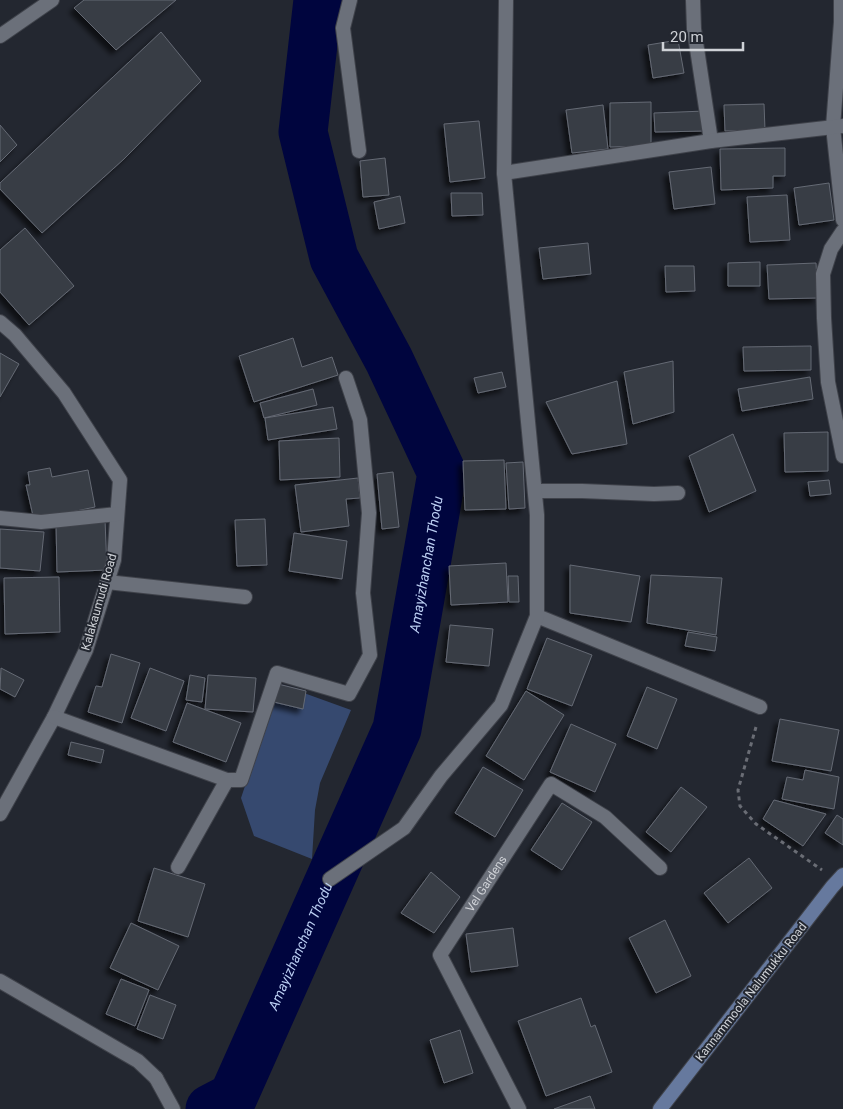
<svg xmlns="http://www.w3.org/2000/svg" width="843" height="1109" font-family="Roboto,sans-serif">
<defs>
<filter id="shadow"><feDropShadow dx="-4.5" dy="4.5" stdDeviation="2.5" flood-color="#0009"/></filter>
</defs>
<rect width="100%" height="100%" fill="#232730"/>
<path fill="#36496f" d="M 279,684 L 351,710 L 320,783 L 315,810 L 312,859 L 254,836 L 241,798 Z"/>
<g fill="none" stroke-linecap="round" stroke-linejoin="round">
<path stroke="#00053e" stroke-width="49" id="s1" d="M 210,1109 L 233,1097 L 397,729 L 442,473 L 389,360 L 334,258 L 303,132 L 318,0"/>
</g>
<path fill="#373c45" stroke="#656a74" filter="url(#shadow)" d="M 84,0 L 176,0 L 116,50 L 74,8 Z
M 161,32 L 201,81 L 124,159 L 42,233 L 0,189 L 0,183 Z
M 678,40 L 684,73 L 653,78 L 648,45 Z
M 651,102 L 651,146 L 610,147 L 610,103 Z
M 764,104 L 765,130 L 725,131 L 724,105 Z
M 603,105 L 608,149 L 572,153 L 566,110 Z
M 705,111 L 706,131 L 655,132 L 654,113 Z
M 479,121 L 485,178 L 450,182 L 444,124 Z
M 0,125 L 17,145 L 0,162 Z
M 785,148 L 785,176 L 773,176 L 773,188 L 721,190 L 720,149 Z
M 385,158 L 389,195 L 363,197 L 360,161 Z
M 711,167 L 715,204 L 674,209 L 669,172 Z
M 829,183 L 834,220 L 799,225 L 794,188 Z
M 451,193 L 482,193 L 483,215 L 452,216 Z
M 787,195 L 790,240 L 750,242 L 747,197 Z
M 400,196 L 405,223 L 379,229 L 374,202 Z
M 25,228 L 74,286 L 29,325 L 0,292 L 0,250 Z
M 588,243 L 591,274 L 543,279 L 539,248 Z
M 760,262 L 760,286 L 728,286 L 728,263 Z
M 816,263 L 818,298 L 769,299 L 767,265 Z
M 665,266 L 694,266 L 695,291 L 666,292 Z
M 293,338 L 302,367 L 332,357 L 338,375 L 254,402 L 239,356 Z
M 811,346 L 811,370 L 744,371 L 743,347 Z
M 0,353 L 19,364 L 0,397 Z
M 673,361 L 674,412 L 633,424 L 624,372 Z
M 502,372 L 506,387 L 478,393 L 474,378 Z
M 810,377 L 813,399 L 742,411 L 738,389 Z
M 617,381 L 627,444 L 572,454 L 546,402 Z
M 313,389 L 317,405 L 264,418 L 260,403 Z
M 333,407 L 337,429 L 268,440 L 265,418 Z
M 828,432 L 828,471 L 785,472 L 784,433 Z
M 733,434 L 756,491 L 709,512 L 689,456 Z
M 339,438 L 340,477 L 280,480 L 279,441 Z
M 504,460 L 506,509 L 465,510 L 463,461 Z
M 523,462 L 525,508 L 509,509 L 506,463 Z
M 50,468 L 52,477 L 88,470 L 95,507 L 34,520 L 26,485 L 30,485 L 28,472 Z
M 393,472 L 399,527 L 382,529 L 377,474 Z
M 358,478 L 360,498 L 346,499 L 349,526 L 301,532 L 295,485 Z
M 829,480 L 831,494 L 810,496 L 808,482 Z
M 265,519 L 267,565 L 237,566 L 235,520 Z
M 105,520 L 107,570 L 57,572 L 56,522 Z
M 0,529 L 44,532 L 40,571 L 0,568 Z
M 294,533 L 347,541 L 342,579 L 289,571 Z
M 506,563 L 508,602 L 451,605 L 449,566 Z
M 570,565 L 640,576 L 631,622 L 570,613 Z
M 651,575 L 722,578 L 716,635 L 647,623 Z
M 508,576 L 518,576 L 519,602 L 509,602 Z
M 59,577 L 60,632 L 5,634 L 4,578 Z
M 450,625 L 493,629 L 489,666 L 446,662 Z
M 688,632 L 717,637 L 715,651 L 685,646 Z
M 547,638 L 592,655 L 572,706 L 527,689 Z
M 111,654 L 140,663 L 122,723 L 88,712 L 96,686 L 102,687 Z
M 1,668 L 24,680 L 15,697 L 0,689 Z
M 150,668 L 184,681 L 166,731 L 131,718 Z
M 190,675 L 205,678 L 202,702 L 186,700 Z
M 208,675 L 256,678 L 253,712 L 205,709 Z
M 278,684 L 306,691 L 303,709 L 274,702 Z
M 647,687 L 677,699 L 657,749 L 627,736 Z
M 526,691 L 564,715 L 524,780 L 486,756 Z
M 187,703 L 241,723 L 226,762 L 173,742 Z
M 780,719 L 839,730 L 831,771 L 772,761 Z
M 571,724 L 616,744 L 595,792 L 550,772 Z
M 71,742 L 104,750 L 101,763 L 68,755 Z
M 483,767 L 523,790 L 495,837 L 455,813 Z
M 805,770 L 839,777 L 834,809 L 782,799 L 787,777 L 803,780 Z
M 681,787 L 707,807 L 671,852 L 646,832 Z
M 774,800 L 826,814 L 803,846 L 763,819 Z
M 562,803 L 592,822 L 562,870 L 531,850 Z
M 837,815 L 843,819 L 843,845 L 825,833 Z
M 749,858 L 772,888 L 728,923 L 704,893 Z
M 154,868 L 205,884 L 188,937 L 138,921 Z
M 431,872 L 460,897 L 434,933 L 401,913 Z
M 665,920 L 691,976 L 656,993 L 629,938 Z
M 131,923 L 179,946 L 158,990 L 110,968 Z
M 513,928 L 518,966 L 471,972 L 466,934 Z
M 121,979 L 149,990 L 135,1026 L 106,1014 Z
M 150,995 L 176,1005 L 163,1039 L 137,1029 Z
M 581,998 L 591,1027 L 595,1025 L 612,1072 L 546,1096 L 518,1021 Z
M 460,1030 L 473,1073 L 444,1083 L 430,1040 Z
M 590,1096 L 595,1109 L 554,1109 Z"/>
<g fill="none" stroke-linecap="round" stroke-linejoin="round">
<defs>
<path id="service" d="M 156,1078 L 173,1109"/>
<g id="minor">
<path d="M 350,0 L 343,28 L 359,151"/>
<path d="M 693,0 L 694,29 L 711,141"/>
<path d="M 841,0 L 841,22 L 833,127 L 843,220"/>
<path d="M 0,36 L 52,0"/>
<path d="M 504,173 L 711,141 L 843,126"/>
<path d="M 843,231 L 831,249 L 823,274 L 824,318 L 828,382 L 843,456"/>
<path d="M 0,322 L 15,335 L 64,393 L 120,480 L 114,560 L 86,650 L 54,717 L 0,814"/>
<path d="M 535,491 L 582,491 L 654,494 L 678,493"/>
<path d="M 0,518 L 41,522 L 117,514"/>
<path d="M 107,582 L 245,597"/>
<path d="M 537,616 L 760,707"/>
<path d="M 54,717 L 227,780 L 241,780 L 277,673 L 349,694 L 370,655 L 363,593 L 369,513 L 360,420 L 346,378"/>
<path d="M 178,867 L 227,780"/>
<path d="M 330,879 L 404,828 L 441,776 L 501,705 L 537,616 L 537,515 L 504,173 L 506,0"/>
<path d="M 0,981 L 138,1061 L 156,1078"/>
<path id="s2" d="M 519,1109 L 440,955 L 551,784 L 605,817 L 660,868"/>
</g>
<path id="secondary" d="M 660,1109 L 832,887 L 843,875"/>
</defs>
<use href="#service" stroke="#3f424a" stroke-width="16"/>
<use href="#minor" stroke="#3f424a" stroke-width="16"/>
<use href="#secondary" stroke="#3f424a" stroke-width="16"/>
<path stroke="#6a6d75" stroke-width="3" stroke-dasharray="4 4" stroke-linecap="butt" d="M 756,727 L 738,790 L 740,806 L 756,824 L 822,870"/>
<use href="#service" stroke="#6b707a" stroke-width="14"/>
<use href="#minor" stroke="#6b707a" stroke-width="14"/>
<use href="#secondary" stroke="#66799e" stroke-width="14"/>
</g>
<g text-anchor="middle" stroke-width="4" stroke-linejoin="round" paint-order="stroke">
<g font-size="12" fill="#cfd2d7" stroke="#232730">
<text transform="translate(99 602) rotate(-74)" y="4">Kalakaumudi Road</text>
<text dy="4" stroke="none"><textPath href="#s2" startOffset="258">Vel Gardens</textPath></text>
<text transform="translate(751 992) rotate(-52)" y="4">Kannammoola Nalumukku Road</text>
</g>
<g font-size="14" font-style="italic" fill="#bacef2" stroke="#232730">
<text dy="5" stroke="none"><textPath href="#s1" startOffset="596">Amayizhanchan Thodu</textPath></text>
<text dy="5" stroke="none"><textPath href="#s1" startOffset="191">Amayizhanchan Thodu</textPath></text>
</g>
</g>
<path d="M663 42v8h80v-8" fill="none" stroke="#cfd2d7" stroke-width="2.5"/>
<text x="670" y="42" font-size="15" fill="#cfd2d7" stroke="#232730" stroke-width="4" paint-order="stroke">20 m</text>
</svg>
